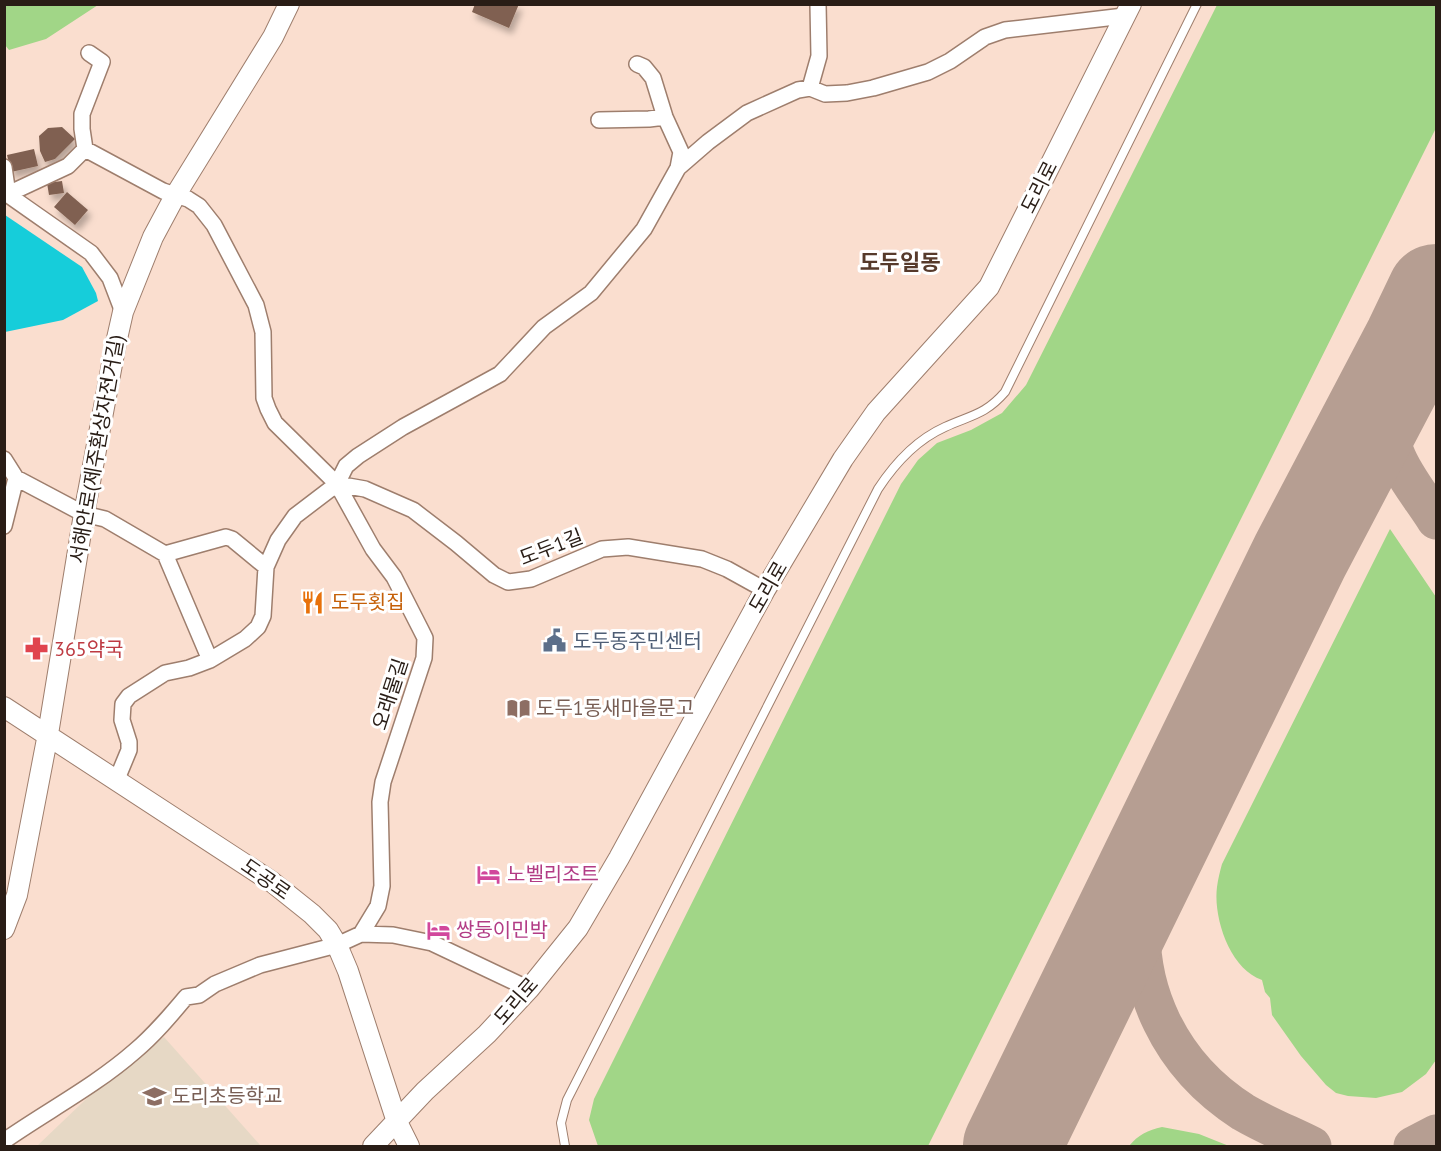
<svg xmlns="http://www.w3.org/2000/svg" width="1441" height="1151" font-family="'PT Sans','Noto Sans KR',sans-serif">
<defs>
<filter id="shadow"><feDropShadow dx="3.5" dy="6" stdDeviation="3" flood-color="#0004"/></filter>
</defs>
<rect width="100%" height="100%" fill="#fadecf"/>
<path fill="#e6d8c5" d="M 164,1037 L 261,1146 L 37,1146 L 107,1079 Z"/>
<path fill="#a1d687" d="M 5,4 L 98,4 L 98,5 L 46,39 L 9,50 L 5,45 Z
M 1217,5 L 1436,5 L 1436,128 L 928,1146 L 598,1146 L 589,1120 L 594,1099 L 901,484 L 918,460 L 937,443 L 971,430 L 1002,413 L 1026,385 Z
M 1390,529 L 1436,597 L 1436,1060 L 1426,1074 L 1402,1092 L 1376,1098 L 1348,1096 L 1336,1093 L 1326,1085 L 1301,1056 L 1272,1015 L 1270,998 L 1265,992 L 1262,980 C 1230,969 1213,918 1217,887 C 1218,879 1220,871 1222,864 Z
M 1162,1127 L 1199,1134 L 1229,1146 L 1129,1146 C 1138,1135 1148,1130 1162,1127 Z"/>
<path fill="#16cdda" d="M 5,215 L 82,267 L 96,293 L 98,301 L 63,320 L 5,332 Z"/>
<g fill="none" stroke-linecap="round" stroke-linejoin="round">
<path stroke="#b69e92" stroke-width="39" d="M 1413,341 C 1400,377 1381,415 1395,453 C 1404,477 1423,499 1436,520
M 1164,833 C 1157,856 1146,879 1143,903 C 1132,988 1171,1066 1243,1112 C 1265,1125 1290,1135 1312,1146
M 1043,1146 L 1042,1110 L 1049,1073
M 1413,1146 L 1436,1134"/>
<path stroke="#b69e92" stroke-width="98" d="M 1012,1146 L 1300,556 L 1413,341 L 1436,293"/>
</g>
<path fill="#806151" filter="url(#shadow)" d="M 475,4 L 519,4 L 509,28 L 472,12 Z
M 62,127 L 75,139 L 55,159 L 45,162 L 40,151 L 39,136 L 48,128 Z
M 34,149 L 38,166 L 11,172 L 7,155 Z
M 62,181 L 64,193 L 49,195 L 47,183 Z
M 67,192 L 88,210 L 75,225 L 54,207 Z"/>
<g fill="none" stroke-linecap="round" stroke-linejoin="round">
<defs>
<path id="service" d="M 565,1146 L 561,1123 L 567,1100 L 878,489 C 895,463 916,440 945,427 C 971,415 985,415 1005,392 L 1197,4"/>
<path id="minor" d="M 637,64 L 644,67 L 653,78 L 665,117 L 681,152 L 678,168
M 810,88 L 819,56 L 818,4
M 599,120 L 649,119 L 665,117
M 85,149 L 82,129 L 82,114 L 102,62 L 89,53
M 4,167 L 8,194 L 68,166 L 85,149 L 163,191 L 188,199 L 199,206 L 214,225 L 256,305 L 263,332 L 264,398 L 268,409 L 275,423 L 337,484 L 373,549 L 394,577 L 421,630 L 425,638 L 424,658 L 383,782 L 380,802 L 382,886 L 378,906 L 361,934
M 4,192 L 91,253 L 110,278 L 123,312
M 4,459 L 16,478 L 84,514 L 105,519 L 165,554 L 226,537 L 232,539 L 266,567
M 337,484 L 365,489 L 413,510 L 456,543 L 494,575 L 508,582 L 531,579 L 602,549 L 628,547 L 702,559 L 727,569 L 765,590
M 4,526 L 16,478
M 165,554 L 210,660
M 117,779 L 129,750 L 129,742 L 122,720 L 123,704 L 129,696 L 165,673 L 189,668 L 210,660 L 245,639 L 258,627 L 263,616 L 266,567 L 278,540 L 295,516 L 337,484 L 346,466 L 358,456 L 403,427 L 500,374 L 544,327 L 591,293 L 644,229 L 678,168 L 708,142 L 747,113 L 798,90 L 810,88 L 825,94 L 847,93 L 873,88 L 928,72 L 950,61 L 985,37 L 1005,30 L 1124,16
M 4,1141 C 47,1111 95,1086 135,1051 C 154,1035 170,1016 186,997 L 199,995 L 215,984 L 260,965 L 337,945 L 361,934 L 393,935 L 432,943 L 529,989"/>
<path id="tertiary" d="M 4,707 L 272,882 L 312,914 L 328,930 L 337,945 L 348,971 L 397,1122 L 409,1146
M 4,929 L 17,895 L 48,734 L 84,514 L 116,343 L 123,312 L 153,237 L 175,196 L 273,37 L 289,4
M 373,1146 L 425,1091 L 487,1034 L 529,989 L 578,928 L 619,858 L 765,590 L 843,459 L 876,412 L 989,287 L 1131,4"/>
</defs>
<use href="#service" stroke="#9e7e6d" stroke-width="10"/>
<use href="#minor" stroke="#9e7e6d" stroke-width="18"/>
<use href="#tertiary" stroke="#9e7e6d" stroke-width="22"/>
<use href="#service" stroke="#fff" stroke-width="8"/>
<use href="#minor" stroke="#fff" stroke-width="15"/>
<use href="#tertiary" stroke="#fff" stroke-width="20"/>
</g>
<defs>
<symbol id="restaurant-bare" viewBox="-9 -9 18 18"><path d="M-5-6h1v4h1v-4h1v4h1v-4h1v5L-1.5 .5V6h-2V.5L-5-1ZM5-6V6H3V1.5H1.5Q1.5-4 5-6Z" fill="#e8710a" stroke="#fff" stroke-width="2.5" paint-order="stroke"/></symbol>
<symbol id="civic-bare" viewBox="-9 -9 18 18"><path d="M-.6-6.5H3V-4.5H.6V-3L4-1V1h2V6H-6V1h2V-1L-.6-3ZM-1.2 2.5V6h2.4V2.5Z" fill="#5c6f8a" stroke="#fff" stroke-width="2.5" paint-order="stroke"/></symbol>
<symbol id="pharmacy-bare" viewBox="-9 -9 18 18"><path d="M-2-6h4v4h4v4h-4v4h-4v-4h-4v-4h4Z" fill="#e0444e" stroke="#fff" stroke-width="2.5" paint-order="stroke"/></symbol>
<symbol id="library-bare" viewBox="-9 -9 18 18"><path d="M-6-4Q-3-5.5-.7-3.5V5Q-3 3-6 4ZM6-4Q3-5.5 .7-3.5V5Q3 3 6 4Z" fill="#8d6e63" stroke="#fff" stroke-width="2.5" paint-order="stroke"/></symbol>
<symbol id="hotel-bare" viewBox="-9 -9 18 18"><path d="M-6-4.5h1.5V1H6V5H4.5V3h-9V5H-6ZM-4 0a1.8 1.8 0 1 1 3.6 0ZM.5 0V-2.5h3Q6-2.5 6 0Z" fill="#d1479c" stroke="#fff" stroke-width="2.5" paint-order="stroke"/></symbol>
<symbol id="school-bare" viewBox="-9 -9 18 18"><path d="M0-5L7-2L0 1L-7-2ZM-4 1L0 2.5L4 1V4Q0 6-4 4Z" fill="#8d6e63" stroke="#fff" stroke-width="2.5" paint-order="stroke"/></symbol>
</defs>
<g fill-rule="evenodd">
<use href="#restaurant-bare" x="296" y="586" width="33" height="33"/>
<use href="#civic-bare" x="538" y="624" width="33" height="33"/>
<use href="#pharmacy-bare" x="20" y="632" width="33" height="33"/>
<use href="#library-bare" x="502" y="692" width="33" height="33"/>
<use href="#hotel-bare" x="472" y="858" width="33" height="33"/>
<use href="#hotel-bare" x="422" y="914" width="33" height="33"/>
<use href="#school-bare" x="138" y="1080" width="33" height="33"/>
</g>
<g text-anchor="middle" stroke-width="6" stroke-linejoin="round" paint-order="stroke">
<g font-size="20" fill="#291d16" stroke="#fff">
<text transform="translate(1039 187) rotate(-63)" y="7">도리로</text>
<text transform="translate(97 449) rotate(-80)" y="7">서해안로(제주환상자전거길)</text>
<text transform="translate(551 547) rotate(-21)" y="7">도두1길</text>
<text transform="translate(768 587) rotate(-60)" y="7">도리로</text>
<text transform="translate(390 694) rotate(-72)" y="7">오래물길</text>
<text transform="translate(266 879) rotate(35)" y="7">도공로</text>
<text transform="translate(516 1001) rotate(-49)" y="7">도리로</text>
</g>
<g font-size="20" fill="#c56008" stroke="#fff" text-anchor="start">
<text x="331" y="609">도두횟집</text>
</g>
<g font-size="20" fill="#4e5e75" stroke="#fff" text-anchor="start">
<text x="573" y="648">도두동주민센터</text>
</g>
<g font-size="20" fill="#be3a42" stroke="#fff" text-anchor="start">
<text x="54" y="656">365약국</text>
</g>
<g font-size="20" fill="#785e54" stroke="#fff" text-anchor="start">
<text x="536" y="715">도두1동새마을문고</text>
<text x="172" y="1103">도리초등학교</text>
</g>
<g font-size="20" fill="#b23c85" stroke="#fff" text-anchor="start">
<text x="507" y="881">노벨리조트</text>
<text x="456" y="937">쌍둥이민박</text>
</g>
<g font-size="22" font-weight="bold" fill="#563a2b" stroke="#fff">
<text x="900" y="270">도두일동</text>
</g>
</g>
<rect width="1441" height="1151" fill="none" stroke="#291d16" stroke-width="12"/>
</svg>
